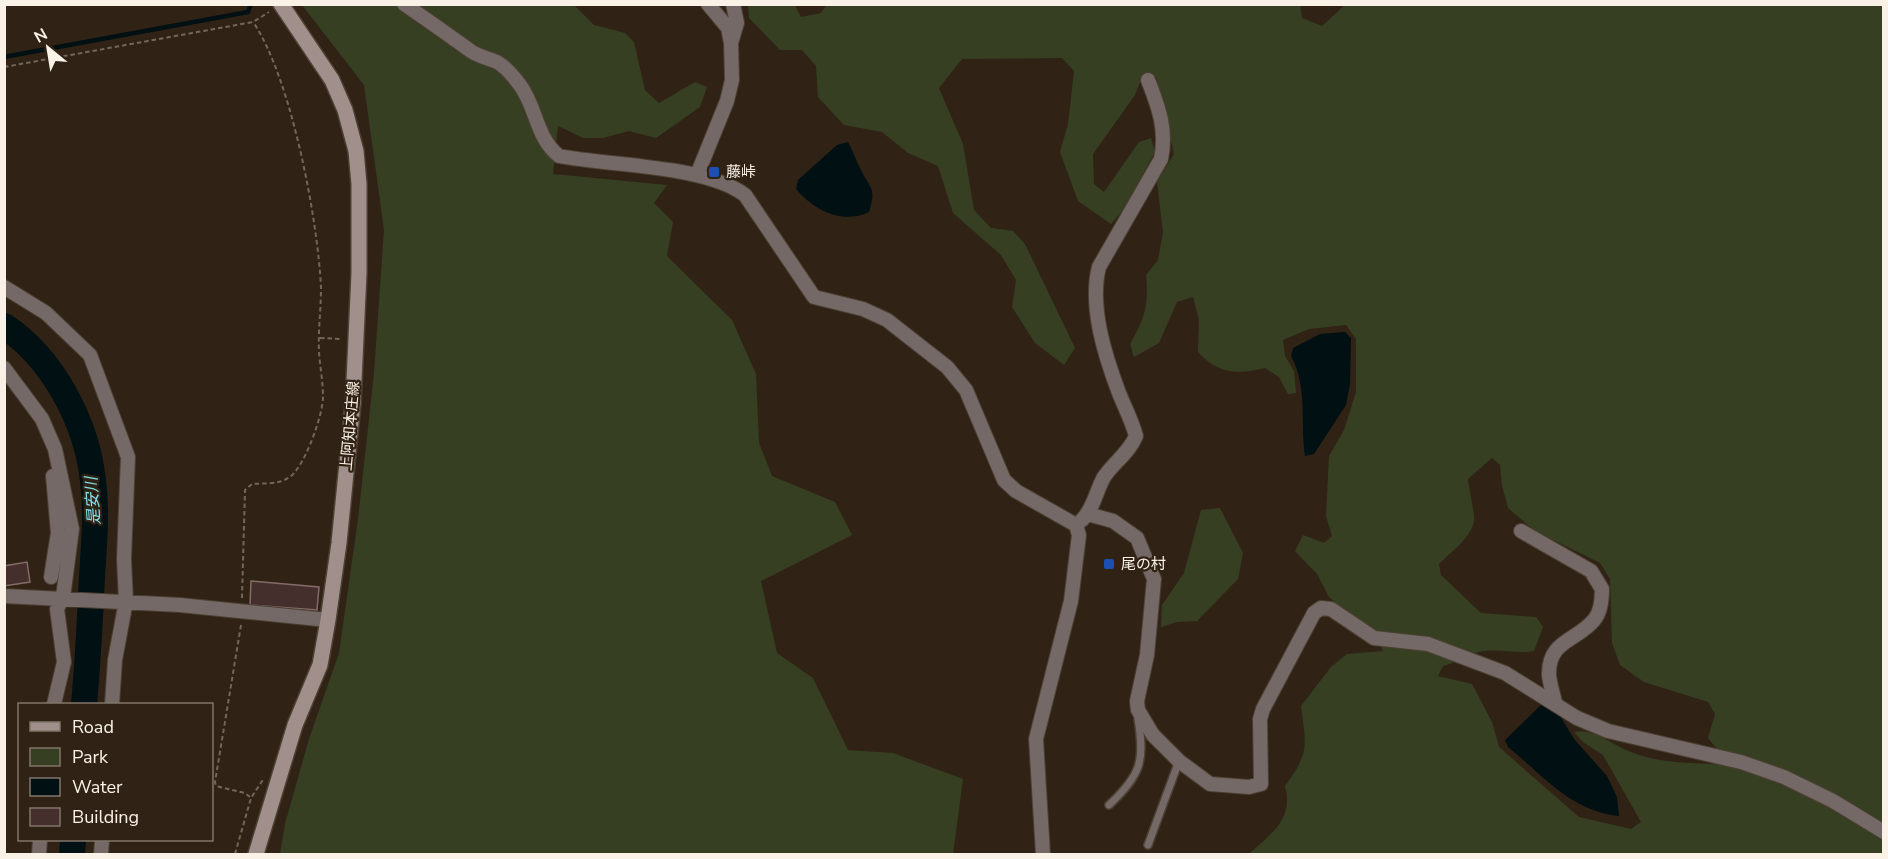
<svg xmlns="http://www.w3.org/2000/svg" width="1888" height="859" font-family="'Nunito Sans','Noto Sans JP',sans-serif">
<rect width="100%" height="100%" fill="#302315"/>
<path fill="#363f22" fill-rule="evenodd" d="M 827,4 L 1300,4 L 1302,18 L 1322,26 L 1346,4 L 1883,5 L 1883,854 L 1249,854 C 1271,834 1294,819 1285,786 C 1310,752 1306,746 1301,706 L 1331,667 L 1347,654 L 1383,651 L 1374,634 L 1357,622 L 1329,597 L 1317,574 L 1295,551 L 1303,535 L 1324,543 L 1332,536 L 1326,516 L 1329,456 L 1344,430 L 1356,392 L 1356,339 L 1346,325 L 1309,329 L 1283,340 L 1285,356 L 1294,371 L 1296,393 L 1288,394 L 1279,377 L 1265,368 C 1238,375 1218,374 1198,352 L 1199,320 L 1193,297 L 1177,302 L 1159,343 L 1134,357 L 1130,344 C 1145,317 1149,306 1146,275 L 1158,260 L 1163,232 L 1157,182 L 1174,154 L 1156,77 L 1142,77 L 1135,95 L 1093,154 L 1094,184 L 1104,192 L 1139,142 L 1151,138 L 1155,152 L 1125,208 L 1111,224 L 1078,201 L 1060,152 L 1068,124 L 1074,71 L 1062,58 L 962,59 L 939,88 L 963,144 L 974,210 L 991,228 L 1013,231 L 1025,244 L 1075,348 L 1064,365 L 1035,343 L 1012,307 L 1016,280 L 1001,255 L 953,213 L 938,166 L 908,153 L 882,132 L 844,125 L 818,97 L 816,66 L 802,50 L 780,50 L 749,18 L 748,5 L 795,5 L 801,17 L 821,13 ZM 1492,458 L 1500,465 L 1502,486 L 1508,508 L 1535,531 L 1600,563 L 1610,579 L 1612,643 L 1620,665 L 1644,682 L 1708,702 L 1715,714 L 1708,738 L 1717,749 L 1714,764 C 1683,763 1649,762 1622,748 C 1606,740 1591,728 1574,732 L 1584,743 L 1603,755 L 1641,822 L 1631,829 L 1579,817 L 1499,747 L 1492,722 L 1472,684 L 1438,676 L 1443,666 C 1457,663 1472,652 1485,651 C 1502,649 1517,654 1534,651 L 1543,627 L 1536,617 L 1481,613 L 1441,575 L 1439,564 C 1451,552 1471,538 1474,521 C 1475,515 1469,489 1468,479 Z
M 302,5 L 574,5 L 594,25 L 625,33 L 634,42 L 645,90 L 659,103 L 695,82 L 707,87 L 700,107 L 656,138 L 629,131 L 603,138 L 583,138 L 558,126 L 553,174 L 667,185 L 654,203 L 673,222 L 667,256 L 732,320 L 756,374 L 759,443 L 772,476 L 835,502 L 852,535 L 761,581 L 777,653 L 813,678 L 848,750 L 893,753 L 963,779 L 953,854 L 280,854 L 285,824 L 309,739 L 339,653 L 358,519 L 374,373 L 384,230 L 364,85 Z
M 1220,508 L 1243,553 L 1238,579 L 1197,621 L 1177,622 L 1161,627 L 1162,605 L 1184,573 L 1201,510 Z"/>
<path fill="#001013" d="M 848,142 C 853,150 855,159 860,168 C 870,189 877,187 869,212 C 842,225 814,210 796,189 L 798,180 L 837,145 Z
M 1345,332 L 1351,338 L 1350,384 L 1346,405 L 1314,454 L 1305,456 C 1300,422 1308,387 1291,356 L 1293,348 L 1320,334 Z
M 1543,703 L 1556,709 L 1574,739 L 1607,776 L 1617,797 L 1619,816 C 1570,811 1543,775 1508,747 L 1505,740 Z"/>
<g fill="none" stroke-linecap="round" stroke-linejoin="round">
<path stroke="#001013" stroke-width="4.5" d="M 4,57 L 248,12 L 251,4"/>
<path stroke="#001013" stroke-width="26" d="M 4,326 C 53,358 87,423 93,481 C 97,512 94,545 92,577 C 90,619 88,662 84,704
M 72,854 L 73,840"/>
</g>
<path fill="#442f2c" stroke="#846b67" stroke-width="1.5" d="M 27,562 L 30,582 L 4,586 L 4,566 Z
M 251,581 L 319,587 L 317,610 L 250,605 Z"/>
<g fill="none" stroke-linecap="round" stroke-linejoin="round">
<defs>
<path id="service" d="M 1109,805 C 1141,775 1145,761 1138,719
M 1148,845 L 1179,761"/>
<path id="minor" d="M 404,4 C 426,19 447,34 468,49 C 476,56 488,58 497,62 C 506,67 514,77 520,85 C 537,108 536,138 559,156 C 610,166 706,165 745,195 L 814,297 L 863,309 L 887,320 L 947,367 L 966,390 L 1004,480 L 1016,491 L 1076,525 L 1079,535 L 1071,601 L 1036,739 L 1043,854
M 708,4 L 728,28 L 731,43
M 697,175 L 727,101 L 732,80 L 731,43 L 737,23 L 733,4
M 4,287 L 46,313 L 90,355 L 128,457 L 124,559 L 126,601 L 115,660 L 112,704
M 4,368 L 42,419 L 55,449 L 72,529 L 63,597 L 57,609 L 64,662 L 54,704
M 1088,514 L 1113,521 L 1137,538 L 1154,579 L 1147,655 L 1137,701 L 1138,710 L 1153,735 L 1179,761 L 1210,784 L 1249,787 L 1261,784 L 1260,719 L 1263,709 L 1314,613 L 1321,608 L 1331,609 L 1374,638 L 1428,644 L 1505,673 L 1577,718 L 1608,731 L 1741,762 L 1784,777 L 1833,801 L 1884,832
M 1082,520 C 1094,508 1096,491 1104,477 C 1114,462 1129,453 1136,436 C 1132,421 1125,408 1119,393 C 1105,356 1089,306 1099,267 L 1161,159 C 1167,130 1159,108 1148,80
M 1521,531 L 1591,571 L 1602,589 C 1602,600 1601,612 1594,620 C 1577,641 1548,640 1549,675 C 1550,684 1553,694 1555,702
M 51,577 L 58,533 L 53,476
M 4,596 L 180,605 L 328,620
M 39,854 L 40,840
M 101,854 L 102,840"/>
<path id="secondary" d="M 256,854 L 295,725 L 320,665 L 328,620 L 339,543 L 353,403 L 359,273 L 359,184 L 356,151 L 345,110 L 332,80 L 281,4"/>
</defs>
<use href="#service" stroke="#4c4032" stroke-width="10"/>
<use href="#minor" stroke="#4c4032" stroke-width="16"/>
<use href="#secondary" stroke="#4c4032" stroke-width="18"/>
<path stroke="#72675a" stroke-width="2" stroke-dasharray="4.5 3" stroke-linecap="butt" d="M 4,67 L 253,22 L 269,12
M 320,338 L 341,339
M 242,598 L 245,490 L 252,484 C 265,483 280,485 291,476 C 305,465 323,415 323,397 C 323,382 320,367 319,352 C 318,331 321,309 321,288 C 318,220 291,77 253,22
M 241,625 L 215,782 L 216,786 L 245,793 L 251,798
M 235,854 L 251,798 L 264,778"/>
<use href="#service" stroke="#746967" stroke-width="7"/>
<use href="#minor" stroke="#746967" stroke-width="14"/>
<use href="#secondary" stroke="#a08f8b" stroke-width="15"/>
</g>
<g fill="#1a4fb4" stroke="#302315" stroke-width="2">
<rect x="708" y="166" width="12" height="12" rx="3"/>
<rect x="1103" y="558" width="12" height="12" rx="3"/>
</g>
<g text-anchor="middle" stroke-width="4.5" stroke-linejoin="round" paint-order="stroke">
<g font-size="15" fill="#faf1e7" stroke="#302315" text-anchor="start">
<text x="726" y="177">藤峠</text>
<text x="1121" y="569">尾の村</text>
</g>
<g font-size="15" fill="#faf1e7" stroke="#302315">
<text transform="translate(350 426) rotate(-85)" y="5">上阿知本庄線</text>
</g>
<g font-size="16" font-style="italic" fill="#7fe4f0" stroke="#302315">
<text transform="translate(92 501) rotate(-94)" y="6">是安川</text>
</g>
</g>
<rect width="1888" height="859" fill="none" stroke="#faf1e7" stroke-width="12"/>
<rect x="18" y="703" width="195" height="138" fill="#302315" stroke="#817569" stroke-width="1.5"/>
<rect x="30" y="722" width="30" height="9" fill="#a08f8b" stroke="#817569" stroke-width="1.5"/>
<text x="72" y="733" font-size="18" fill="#faf1e7">Road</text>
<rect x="30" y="748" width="30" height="18" fill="#363f22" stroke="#817569" stroke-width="1.5"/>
<text x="72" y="763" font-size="18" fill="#faf1e7">Park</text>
<rect x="30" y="778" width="30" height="18" fill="#001013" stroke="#817569" stroke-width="1.5"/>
<text x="72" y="793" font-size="18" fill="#faf1e7">Water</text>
<rect x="30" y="808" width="30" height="18" fill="#442f2c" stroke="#817569" stroke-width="1.5"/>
<text x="72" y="823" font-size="18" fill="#faf1e7">Building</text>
<g transform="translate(48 48) rotate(330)" stroke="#302315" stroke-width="4.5" paint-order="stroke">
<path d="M0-4.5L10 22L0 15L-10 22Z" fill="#faf1e7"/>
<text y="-9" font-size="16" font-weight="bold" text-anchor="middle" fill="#faf1e7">N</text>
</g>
</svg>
